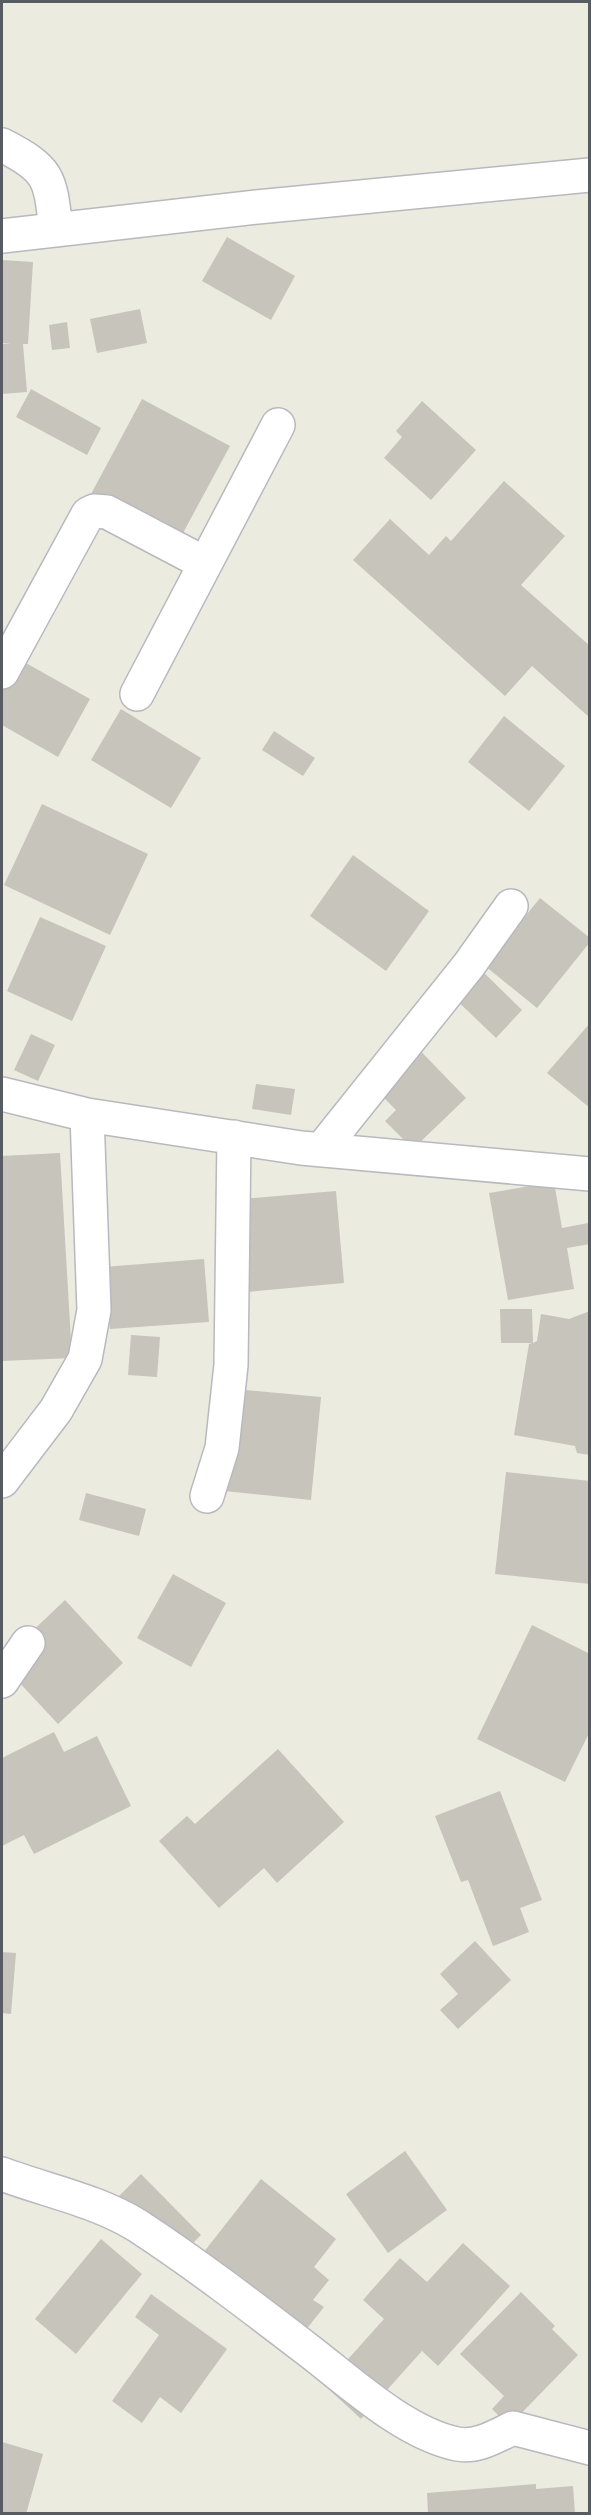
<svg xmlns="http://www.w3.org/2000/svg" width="591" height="2515" font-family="'Alegreya Sans',sans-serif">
<rect width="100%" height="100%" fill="#ecebdf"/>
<path fill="#c7c4bc" d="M 227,237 L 295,276 L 271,320 L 202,281 Z
M 2,260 L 33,262 L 28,344 L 23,344 L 27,392 L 2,394 L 2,344 L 11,343 L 2,343 Z
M 140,309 L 147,343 L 97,353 L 90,319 Z
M 67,322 L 70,348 L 52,350 L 49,325 Z
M 31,389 L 101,428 L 87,455 L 16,417 Z
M 142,399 L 230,446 L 170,557 L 83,509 Z
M 422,401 L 476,450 L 431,500 L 384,458 L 402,437 L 396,431 Z
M 504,481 L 565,536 L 521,585 L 590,646 L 590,718 L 532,666 L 505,696 L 353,560 L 390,519 L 429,555 L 446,536 L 451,541 Z
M 8,653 L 90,699 L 58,757 L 2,725 L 2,665 Z
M 121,709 L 201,758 L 171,808 L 91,760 Z
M 504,716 L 565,766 L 529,811 L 468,762 Z
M 274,731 L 315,758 L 303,776 L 262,750 Z
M 42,804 L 148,854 L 110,935 L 4,885 Z
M 353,855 L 429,911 L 386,971 L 310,916 Z
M 540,898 L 590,938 L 590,942 L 537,1008 L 485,966 Z
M 40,917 L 106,946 L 72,1021 L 7,991 Z
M 475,964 L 522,1010 L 496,1038 L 448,992 Z
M 590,1023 L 590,1108 L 547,1073 Z
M 31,1034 L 55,1045 L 38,1081 L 14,1070 Z
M 408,1038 L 466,1098 L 413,1149 L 385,1121 L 396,1110 L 365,1079 Z
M 256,1084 L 295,1089 L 291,1115 L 252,1109 Z
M 60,1153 L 72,1358 L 2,1361 L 2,1156 Z
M 554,1182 L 562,1228 L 588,1223 L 590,1244 L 567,1248 L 574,1289 L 508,1300 L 489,1193 Z
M 336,1191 L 344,1283 L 225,1294 L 217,1201 Z
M 204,1259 L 209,1322 L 110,1329 L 104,1267 Z
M 500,1309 L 532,1309 L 533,1343 L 537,1341 L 541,1314 L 569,1319 L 590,1311 L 590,1455 L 577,1453 L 575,1446 L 514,1435 L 529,1344 L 532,1343 L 501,1343 Z
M 131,1335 L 160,1337 L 157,1377 L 128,1375 Z
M 224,1388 L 321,1397 L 311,1500 L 214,1490 Z
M 506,1472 L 590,1481 L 590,1584 L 495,1574 Z
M 86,1493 L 146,1509 L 139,1536 L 79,1520 Z
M 173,1574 L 226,1603 L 191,1667 L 137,1638 Z
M 65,1600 L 123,1663 L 58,1724 L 2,1664 L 2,1660 Z
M 532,1625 L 590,1654 L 590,1731 L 565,1782 L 477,1739 Z
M 54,1732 L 64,1752 L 97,1736 L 131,1806 L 34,1854 L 24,1835 L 2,1846 L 2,1758 Z
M 278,1749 L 344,1822 L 277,1883 L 264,1868 L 219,1908 L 159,1841 L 187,1816 L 195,1824 Z
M 500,1791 L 542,1900 L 520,1908 L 529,1932 L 493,1946 L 468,1880 L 461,1882 L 435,1816 Z
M 475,1941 L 511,1980 L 458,2029 L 440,2010 L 458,1994 L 440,1974 Z
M 2,1952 L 16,1953 L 11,2014 L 2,2013 Z
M 405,2151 L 447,2210 L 388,2253 L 346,2194 Z
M 141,2174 L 201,2235 L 170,2266 L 110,2205 Z
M 261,2179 L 336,2239 L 314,2267 L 329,2280 L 313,2300 L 324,2307 L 286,2355 L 185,2276 Z
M 101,2239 L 142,2274 L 76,2354 L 35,2319 Z
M 463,2243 L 510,2286 L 438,2366 L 422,2351 L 361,2419 L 309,2371 L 341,2367 L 384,2319 L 363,2300 L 400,2258 L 427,2282 Z
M 521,2292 L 555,2326 L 552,2329 L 578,2355 L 509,2426 L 492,2409 L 504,2396 L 460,2354 Z
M 151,2294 L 227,2349 L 181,2413 L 160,2397 L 142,2423 L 112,2401 L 159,2335 L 135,2317 Z
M 2,2442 L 43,2454 L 26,2514 L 2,2514 Z
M 536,2484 L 536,2489 L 573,2486 L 575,2514 L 428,2514 L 427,2493 Z"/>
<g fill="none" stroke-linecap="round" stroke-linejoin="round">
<defs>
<path id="minor" d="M 2,145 C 50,170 50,177 56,230
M 2,236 L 257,207 L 590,175
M 2,672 L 88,514 L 94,511 L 107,512 L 204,563
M 137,694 L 278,425
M 2,1094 L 87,1115 L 301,1148 L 590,1174
M 321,1150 L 469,965 L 511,906
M 2,1481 L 56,1410 L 85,1359 L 94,1310 L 87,1115
M 207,1496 L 222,1448 L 231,1365 L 234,1137
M 2,1681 L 28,1643
M 2,2174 C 47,2191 96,2200 138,2226 C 196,2264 252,2307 308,2350 C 350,2382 404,2433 457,2444 C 477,2448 496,2436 513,2428 L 590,2448"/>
</defs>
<use href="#minor" stroke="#b7b9bf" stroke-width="36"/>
<use href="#minor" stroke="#fff" stroke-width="33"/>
</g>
<rect width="591" height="2515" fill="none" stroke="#585b61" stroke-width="6"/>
</svg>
